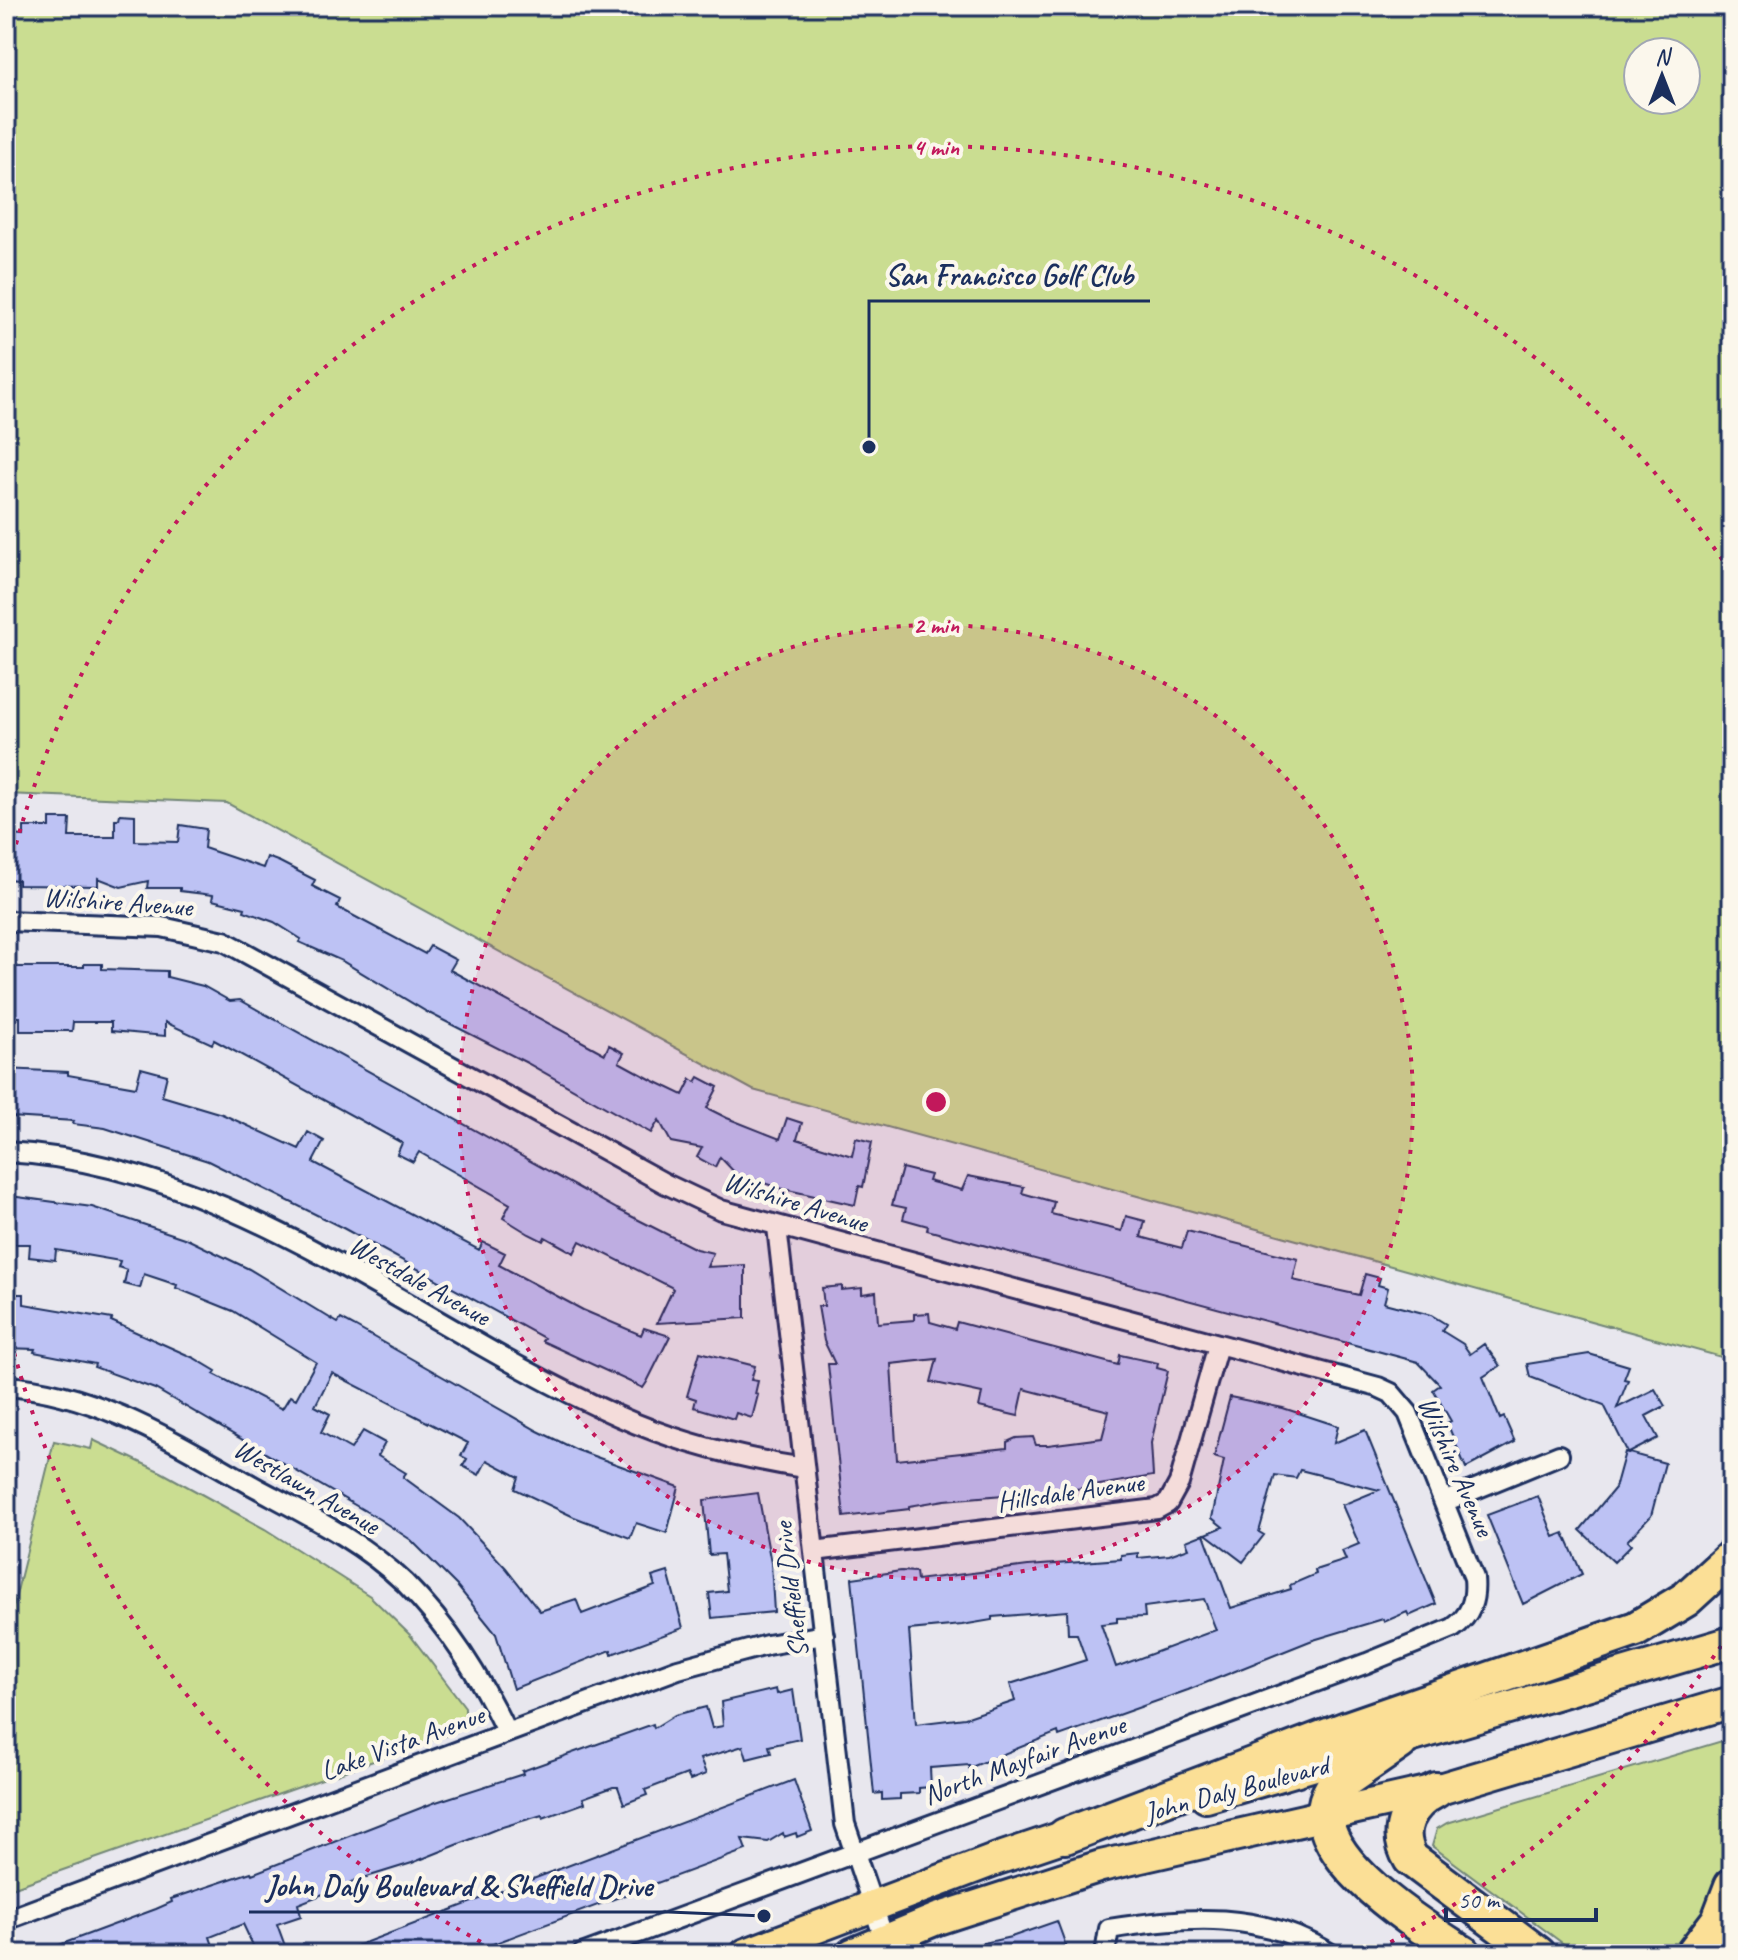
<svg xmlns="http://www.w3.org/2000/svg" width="1738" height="1960" font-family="Caveat,sans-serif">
<rect width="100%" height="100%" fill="#e8e7ee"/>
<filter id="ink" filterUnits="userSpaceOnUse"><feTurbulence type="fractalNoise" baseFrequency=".0125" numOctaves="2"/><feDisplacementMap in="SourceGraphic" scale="16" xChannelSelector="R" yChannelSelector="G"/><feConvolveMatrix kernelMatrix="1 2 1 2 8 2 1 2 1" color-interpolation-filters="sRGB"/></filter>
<g filter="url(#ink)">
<path fill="#dbdcf0" d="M 6,1410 L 14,1411 L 15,1424 L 6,1499 Z"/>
<path fill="#cadd91" stroke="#728678" stroke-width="2" fill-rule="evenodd" d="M 6,6 L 1732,6 L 1732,1360 L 753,1090 L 227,803 L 6,794 ZM 1638,52 L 1686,52 L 1686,100 L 1638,100 Z
M 93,1440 L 161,1472 L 265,1529 L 370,1596 L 410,1635 L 465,1707 L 465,1715 L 456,1732 L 6,1890 L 6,1636 L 54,1441 L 91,1449 Z
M 1732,1738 L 1732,1863 L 1721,1904 L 1686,1954 L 1577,1954 L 1432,1846 L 1437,1829 L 1447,1823 Z"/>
<path fill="#bdc2f4" stroke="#1b2f5e" stroke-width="2" fill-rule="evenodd" d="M 120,814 L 135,815 L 135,841 L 178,842 L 180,825 L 206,829 L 204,848 L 263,868 L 267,857 L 280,862 L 315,880 L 312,886 L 340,900 L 337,907 L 425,954 L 430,946 L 456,960 L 450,970 L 605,1054 L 609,1045 L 624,1053 L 619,1062 L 652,1080 L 683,1095 L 691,1079 L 696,1082 L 699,1077 L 718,1087 L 707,1108 L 727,1118 L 780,1139 L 787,1118 L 802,1123 L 797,1139 L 852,1156 L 856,1138 L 872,1142 L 863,1187 L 859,1186 L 855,1205 L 779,1188 L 736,1174 L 720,1157 L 715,1167 L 697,1157 L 702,1148 L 671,1142 L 659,1120 L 651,1133 L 527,1063 L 427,1012 L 342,961 L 299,942 L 301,939 L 274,922 L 244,911 L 245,908 L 212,900 L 213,895 L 180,891 L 180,888 L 147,888 L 148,881 L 121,887 L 98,878 L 98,886 L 18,885 L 18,880 L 6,879 L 9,835 L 24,836 L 24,827 L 50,827 L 50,819 L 70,819 L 69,837 L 115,837 L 115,819 L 119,819 Z
M 84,964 L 102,964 L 102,969 L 167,971 L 167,977 L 203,986 L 230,1001 L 240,1000 L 617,1209 L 696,1249 L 713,1253 L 707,1267 L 745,1265 L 745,1318 L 657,1323 L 673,1289 L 671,1287 L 580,1241 L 574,1253 L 545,1237 L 543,1241 L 529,1234 L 503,1218 L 510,1204 L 419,1152 L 413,1162 L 397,1154 L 402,1143 L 214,1040 L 212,1044 L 165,1022 L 165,1036 L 111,1031 L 111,1022 L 73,1022 L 72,1031 L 20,1031 L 20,1017 L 6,1017 L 6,967 L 84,967 Z
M 141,1068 L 167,1075 L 162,1096 L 222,1114 L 299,1149 L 308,1132 L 324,1141 L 313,1162 L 479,1250 L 483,1242 L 505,1253 L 499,1265 L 583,1310 L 641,1335 L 644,1328 L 670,1336 L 647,1382 L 643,1388 L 542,1341 L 544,1338 L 343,1228 L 208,1161 L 105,1128 L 73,1124 L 74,1121 L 11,1117 L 11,1113 L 6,1112 L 6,1069 L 68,1072 L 68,1075 L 136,1087 Z
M 902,1168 L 930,1175 L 928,1181 L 962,1190 L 968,1176 L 1024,1187 L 1022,1193 L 1054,1202 L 1051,1214 L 1122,1231 L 1126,1216 L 1145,1221 L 1141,1237 L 1174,1246 L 1182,1248 L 1187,1231 L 1298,1259 L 1293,1280 L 1327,1288 L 1359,1295 L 1365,1274 L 1380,1278 L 1378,1285 L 1388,1288 L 1384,1303 L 1431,1315 L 1446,1324 L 1442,1331 L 1463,1344 L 1470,1354 L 1484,1344 L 1500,1366 L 1483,1377 L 1500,1419 L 1504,1417 L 1515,1442 L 1466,1468 L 1447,1423 L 1451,1421 L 1433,1390 L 1440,1385 L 1418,1362 L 927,1230 L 928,1226 L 903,1219 L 906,1208 L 892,1205 Z
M 10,1196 L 92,1207 L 187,1239 L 249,1269 L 338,1323 L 341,1319 L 354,1326 L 538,1431 L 577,1450 L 679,1487 L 667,1533 L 636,1523 L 630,1538 L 574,1517 L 515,1489 L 519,1477 L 487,1460 L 479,1475 L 463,1466 L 467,1459 L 461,1456 L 468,1443 L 332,1373 L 315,1406 L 330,1414 L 321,1432 L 351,1449 L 363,1431 L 385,1443 L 378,1456 L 406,1473 L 403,1477 L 459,1518 L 506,1568 L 540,1611 L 576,1599 L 582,1614 L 655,1586 L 652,1577 L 668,1572 L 683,1628 L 612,1654 L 611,1650 L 513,1689 L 496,1634 L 458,1587 L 411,1540 L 379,1519 L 155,1389 L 94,1367 L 95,1364 L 34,1352 L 35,1349 L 6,1348 L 6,1294 L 24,1294 L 24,1304 L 112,1319 L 111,1321 L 194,1358 L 216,1371 L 214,1374 L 282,1409 L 290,1396 L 296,1399 L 316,1362 L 233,1311 L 176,1288 L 177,1285 L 144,1274 L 140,1288 L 124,1284 L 127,1270 L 118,1267 L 120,1261 L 56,1250 L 55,1260 L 29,1257 L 30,1244 L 6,1244 L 6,1203 L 10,1203 Z
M 842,1286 L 842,1290 L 862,1288 L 862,1294 L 876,1292 L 878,1323 L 914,1320 L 914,1314 L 929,1313 L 930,1322 L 955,1329 L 957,1322 L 1118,1365 L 1120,1355 L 1158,1363 L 1157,1368 L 1168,1371 L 1151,1443 L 1153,1476 L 1076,1489 L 945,1500 L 909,1506 L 909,1509 L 844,1517 L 828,1364 L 835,1364 L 824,1341 L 818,1306 L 824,1306 L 822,1288 ZM 937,1359 L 931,1382 L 982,1393 L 979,1407 L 1018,1416 L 1024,1389 L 1109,1411 L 1102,1438 L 1048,1445 L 1036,1445 L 1033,1437 L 1016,1438 L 1007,1442 L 1007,1448 L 897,1460 L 891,1364 Z
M 700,1352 L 755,1366 L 751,1380 L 758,1381 L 755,1394 L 758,1395 L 752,1418 L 736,1413 L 734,1419 L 694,1407 L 696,1399 L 687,1396 Z
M 1589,1354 L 1629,1366 L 1624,1379 L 1628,1380 L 1617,1408 L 1655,1389 L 1665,1406 L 1646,1416 L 1658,1438 L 1629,1453 L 1665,1463 L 1651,1516 L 1627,1541 L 1631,1545 L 1614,1562 L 1580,1530 L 1615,1488 L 1625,1452 L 1628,1453 L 1604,1405 L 1530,1377 L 1527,1364 Z
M 1230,1397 L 1283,1408 L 1338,1426 L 1334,1443 L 1365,1430 L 1436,1604 L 1409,1616 L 1407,1612 L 1384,1622 L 1383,1619 L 1310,1641 L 1188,1690 L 1059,1736 L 1058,1732 L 969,1768 L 969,1765 L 930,1768 L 931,1787 L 919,1788 L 919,1793 L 900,1794 L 900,1799 L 882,1800 L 882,1793 L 874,1794 L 852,1578 L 901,1571 L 916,1572 L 917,1580 L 1028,1566 L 1121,1559 L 1121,1555 L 1138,1553 L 1138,1558 L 1169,1555 L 1189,1548 L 1186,1541 L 1204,1534 L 1231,1608 L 1291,1589 L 1290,1585 L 1316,1574 L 1315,1570 L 1346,1560 L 1342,1551 L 1359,1544 L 1342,1505 L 1379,1490 L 1300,1470 L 1296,1478 L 1275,1475 L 1259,1532 L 1264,1535 L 1243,1562 L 1206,1534 L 1223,1527 L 1212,1518 L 1224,1460 L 1214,1457 ZM 1204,1599 L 1216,1630 L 1116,1667 L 1101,1624 L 1117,1622 L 1117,1618 L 1145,1617 L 1144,1607 ZM 1067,1611 L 1068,1634 L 1077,1634 L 1086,1660 L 1010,1684 L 1015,1701 L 965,1718 L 916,1724 L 909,1630 L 962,1625 L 992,1620 L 992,1617 Z
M 758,1493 L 771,1563 L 774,1612 L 712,1618 L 709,1593 L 727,1591 L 723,1554 L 709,1555 L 704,1500 Z
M 1538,1496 L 1554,1537 L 1564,1533 L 1582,1574 L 1523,1604 L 1487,1515 Z
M 776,1689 L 777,1694 L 793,1690 L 800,1739 L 769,1746 L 771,1753 L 747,1759 L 743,1746 L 700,1759 L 706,1774 L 690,1780 L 687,1774 L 645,1790 L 647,1795 L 624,1804 L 618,1787 L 613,1787 L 583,1798 L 585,1803 L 543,1818 L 542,1815 L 499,1828 L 412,1863 L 354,1881 L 343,1887 L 346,1894 L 331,1899 L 328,1892 L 298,1904 L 301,1916 L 277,1924 L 288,1954 L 257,1954 L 243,1924 L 210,1937 L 216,1954 L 199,1954 L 196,1945 L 172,1954 L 35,1954 L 156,1909 L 172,1902 L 171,1899 L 251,1872 L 252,1874 L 436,1802 L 523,1774 L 522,1771 L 539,1765 L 653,1724 L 654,1728 L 675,1715 L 706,1707 L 712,1728 L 723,1726 L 721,1702 Z
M 794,1780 L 812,1831 L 797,1837 L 796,1833 L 784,1837 L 783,1833 L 768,1842 L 742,1839 L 746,1850 L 466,1954 L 335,1954 Z
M 1057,1921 L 1068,1951 L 1059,1954 L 962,1954 L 961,1948 L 1011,1937 Z"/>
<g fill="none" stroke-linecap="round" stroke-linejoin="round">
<defs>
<path id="street" d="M 6,921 L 162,927 L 224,941 L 666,1184 L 721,1210 L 1378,1387 L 1391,1393 L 1408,1413 L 1474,1578 C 1476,1600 1471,1615 1453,1628 L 1367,1663 L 582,1954
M 6,1152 C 235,1164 417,1327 618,1416 C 678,1443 740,1458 804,1468
M 777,1227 L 845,1824 L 885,1941
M 6,1386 C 98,1392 178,1444 257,1488 C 309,1516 362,1542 405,1583 C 449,1627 480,1677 507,1733
M 1444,1502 L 1559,1455
M 814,1551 L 1157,1509 L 1168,1503 L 1179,1483 L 1218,1345
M 6,1920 L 678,1669 L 767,1645 L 824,1635
M 885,1941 L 908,1954
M 1105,1954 L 1109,1929 C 1188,1916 1261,1911 1331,1954"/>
<path id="primary" d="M 1206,1797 L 1732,1642
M 746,1954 L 997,1859 L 1086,1829
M 852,1954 L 937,1919 L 1101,1866 L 1436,1790 L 1732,1702"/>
<path id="highway" d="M 1400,1742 L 1332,1789 C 1294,1851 1424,1928 1464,1954
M 1436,1790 C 1408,1804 1394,1831 1411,1859 L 1538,1954
M 1065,1836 L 1347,1729 L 1636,1629 L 1686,1599 L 1732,1557
M 1693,1954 L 1719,1920 L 1732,1886
M 1729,1954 L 1732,1936"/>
</defs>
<use href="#street" stroke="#1b2f5e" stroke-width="24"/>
<use href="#primary" stroke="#1b2f5e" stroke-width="36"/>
<use href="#highway" stroke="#1b2f5e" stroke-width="40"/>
<use href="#street" stroke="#fbf7ec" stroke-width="18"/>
<use href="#primary" stroke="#fbdf96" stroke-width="30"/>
<use href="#highway" stroke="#fbdf96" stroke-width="34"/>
</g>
</g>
<circle cx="936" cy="1102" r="477" fill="#c2185b" fill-opacity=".12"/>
<g fill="none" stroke="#c2185b" stroke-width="4" stroke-dasharray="4 8">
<circle cx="936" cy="1102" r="477"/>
<path d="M1728 1636A955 955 0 0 1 1370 1953M502 1953A955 955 0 0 1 7 1325M7 879A955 955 0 0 1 1728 568"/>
</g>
<g text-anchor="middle" stroke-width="8" stroke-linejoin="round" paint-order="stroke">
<g font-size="28" fill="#1b2f5e" stroke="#fbf7ec">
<text transform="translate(118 901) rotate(4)" y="10">Wilshire Avenue</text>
<text transform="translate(796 1201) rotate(17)" y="10">Wilshire Avenue</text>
<text transform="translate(420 1280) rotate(29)" y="10">Westdale Avenue</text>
<text transform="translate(1457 1466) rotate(66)" y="10">Wilshire Avenue</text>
<text transform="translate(307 1486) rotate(30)" y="10">Westlawn Avenue</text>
<text transform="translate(1070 1491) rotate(-8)" y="10">Hillsdale Avenue</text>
<text transform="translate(790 1590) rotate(-97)" y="10">Sheffield Drive</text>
<text transform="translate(402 1742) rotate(-20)" y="10">Lake Vista Avenue</text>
<text transform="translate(1024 1759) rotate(-20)" y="10">North Mayfair Avenue</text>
<text transform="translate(1236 1788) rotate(-15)" y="10">John Daly Boulevard</text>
</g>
</g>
<circle cx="936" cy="1102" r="12" fill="#c2185b" stroke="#fbf7ec" stroke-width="4"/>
<g font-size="24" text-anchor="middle" font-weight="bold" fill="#c2185b" stroke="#fbf7ec" stroke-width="8" stroke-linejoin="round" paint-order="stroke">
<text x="936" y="155">4 min</text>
<text x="936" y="633">2 min</text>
</g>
<path fill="none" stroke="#1b2f5e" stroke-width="3" d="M869 447L869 301H1150M764 1916L669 1912H249"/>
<g fill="#1b2f5e" stroke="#fbf7ec" stroke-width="3">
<circle cx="869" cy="447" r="8"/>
<circle cx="764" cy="1916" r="8"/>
</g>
<g font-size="30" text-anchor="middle" font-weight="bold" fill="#1b2f5e" stroke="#fbf7ec" stroke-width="8" stroke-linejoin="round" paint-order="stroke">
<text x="1009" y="285">San Francisco Golf Club</text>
<text x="459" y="1896">John Daly Boulevard &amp; Sheffield Drive</text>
</g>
<rect width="1738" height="1960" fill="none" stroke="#fbf7ec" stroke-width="32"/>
<rect x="16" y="16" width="1706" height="1928" fill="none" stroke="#1b2f5e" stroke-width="3" filter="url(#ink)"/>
<g transform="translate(1662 76)"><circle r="38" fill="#fbf7ec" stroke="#a1a7b3" stroke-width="2"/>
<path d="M0-6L14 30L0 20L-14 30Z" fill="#1b2f5e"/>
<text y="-12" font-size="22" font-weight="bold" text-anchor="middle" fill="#1b2f5e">N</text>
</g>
<path d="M1446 1908v12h150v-12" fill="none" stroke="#1b2f5e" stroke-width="4"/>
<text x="1458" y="1908" font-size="24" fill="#1b2f5e" stroke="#fbf7ec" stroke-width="6" paint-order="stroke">50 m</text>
</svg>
